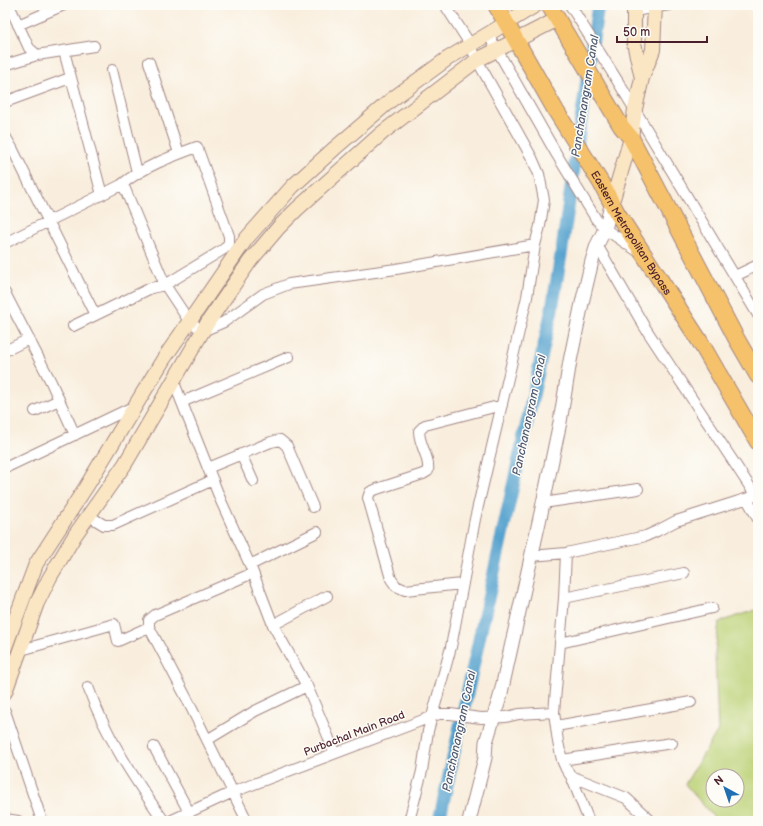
<svg xmlns="http://www.w3.org/2000/svg" width="763" height="826" font-family="'Balsamiq Sans',sans-serif">
<rect width="100%" height="100%" fill="#fdfcf7"/>
<filter id="ink" filterUnits="userSpaceOnUse"><feTurbulence type="fractalNoise" baseFrequency=".025" numOctaves="2"/><feDisplacementMap in="SourceGraphic" scale="8" xChannelSelector="R" yChannelSelector="G"/><feConvolveMatrix kernelMatrix="1 2 1 2 8 2 1 2 1" color-interpolation-filters="sRGB"/></filter>
<filter id="wash" filterUnits="userSpaceOnUse"><feTurbulence type="fractalNoise" baseFrequency=".012" numOctaves="4" result="noise"/><feDisplacementMap in="SourceGraphic" scale="16" xChannelSelector="R" yChannelSelector="G"/><feGaussianBlur stdDeviation="0.9" result="paint"/><feColorMatrix in="noise" values="0 0 0 0 0 0 0 0 0 0 0 0 0 0 0 0 0 1.4 0 .05"/><feComposite in="paint" operator="in"/></filter>
<g filter="url(#wash)">
<rect width="100%" height="100%" fill="#f9eedd"/>
<path fill="#bbd175" stroke="#827850" fill-rule="evenodd" d="M 758,609 L 758,821 L 717,821 L 685,784 L 718,730 L 715,653 L 719,622 ZM 713,776 L 737,776 L 737,800 L 713,800 Z"/>
<g fill="none" stroke-linecap="round" stroke-linejoin="round">
<path stroke="#55a2ce" stroke-width="13" d="M 439,821 L 552,309 L 562,249 L 598,5"/>
</g>
</g>
<g filter="url(#ink)">
<g fill="none" stroke-linecap="round" stroke-linejoin="round">
<defs>
<path id="minor" d="M 9,5 L 29,48 L 37,55 L 94,46
M 570,5 L 620,85 L 758,315
M 634,11 L 669,5
M 18,25 L 64,5
M 488,34 L 557,155 L 596,219 L 605,229 L 639,252
M 64,51 L 102,195
M 149,62 L 179,153
M 5,65 L 37,55
M 112,70 L 137,172
M 5,102 L 70,78
M 5,136 L 12,148 L 95,315
M 121,185 L 125,189 L 165,285 L 189,321 L 203,331 L 224,322 L 263,294 L 289,284 L 396,269 L 535,245
M 5,243 L 121,185 C 143,167 170,157 197,147 L 229,236 L 229,243 L 224,249 L 165,285 L 151,288 L 73,326
M 597,245 L 644,326 L 756,496
M 735,276 L 758,265
M 5,293 L 51,382 L 75,435
M 5,351 L 29,339
M 173,380 L 221,501 L 250,565 L 273,625 L 307,686 L 328,736 L 334,753
M 182,402 L 289,357
M 35,411 L 59,400
M 241,454 L 253,481
M 9,466 L 135,406
M 208,468 L 271,442 L 280,440 L 287,446 L 313,507
M 747,499 L 758,519
M 543,503 L 638,489
M 89,516 L 104,525 L 113,525 L 213,480
M 566,553 L 564,598 L 554,712 L 558,742 L 562,760 L 566,769 L 571,776 L 589,821
M 531,556 L 566,553 L 646,536 L 657,531 L 676,521 L 758,495
M 250,565 L 317,532
M 462,584 L 405,590 L 396,586 L 391,579 L 368,498 L 370,492 L 377,489 L 423,474 L 428,471 C 430,457 419,445 419,431 L 425,425 L 502,405
M 564,598 L 684,573
M 273,625 L 327,596
M 560,643 L 712,608
M 21,650 L 114,624 L 118,641 L 149,627
M 88,687 C 105,735 135,780 164,821
M 5,711 L 42,821
M 556,726 L 691,702
M 207,740 L 255,711 L 307,686
M 154,747 L 189,812
M 562,760 L 672,743
M 571,776 L 626,798 L 651,821
M 5,819 L 18,821
M 170,821 L 233,792 L 439,714 L 450,714 L 481,718 L 506,717 L 519,714 L 554,712
M 247,821 L 187,699 L 149,627 L 149,620 L 155,615 L 253,573
M 409,821 L 422,771 L 428,731 L 451,647 L 475,519 L 527,297 L 535,245 L 540,226 L 544,200 L 539,174 L 532,158 L 477,60 L 470,44 L 445,5"/>
<path id="tertiary" d="M 469,821 L 485,758 L 486,742 L 500,697 L 541,513 L 560,422 L 570,361 L 582,303 L 592,261 L 597,245 L 605,229 L 612,202"/>
<path id="secondary" d="M 634,5 L 634,43 L 642,78
M 612,202 L 631,138 L 635,109 L 642,78 L 653,50 L 655,5
M 5,647 L 36,564 L 86,487 L 163,360 L 246,239 L 293,186 L 335,148 L 391,100 L 447,59 L 536,5
M 5,692 L 37,603 L 50,577 L 75,535 L 125,464 L 208,322 L 250,261 L 279,227 L 297,209 L 382,133 L 477,60 L 558,19"/>
<g id="primary">
<path id="s1" d="M 496,5 L 556,111 L 601,183 L 617,213 L 699,340 L 758,442"/>
<path d="M 549,5 L 621,126 L 631,138 L 736,338 L 758,376"/>
</g>
</defs>
<use href="#minor" stroke="#a28684" stroke-width="12"/>
<use href="#tertiary" stroke="#a28684" stroke-width="15"/>
<use href="#secondary" stroke="#a28684" stroke-width="16"/>
<use href="#primary" stroke="#a28684" stroke-width="18"/>
<use href="#minor" stroke="#fff" stroke-width="10"/>
<use href="#tertiary" stroke="#fff" stroke-width="13"/>
<use href="#secondary" stroke="#fbe6c4" stroke-width="14"/>
<use href="#primary" stroke="#f5c16b" stroke-width="16"/>
</g>
</g>
<g text-anchor="middle" stroke-width="3" stroke-linejoin="round" paint-order="stroke">
<g font-size="11" fill="#4a1f2b" stroke="#fdfcf7">
<text dy="4" stroke="none"><textPath href="#s1" startOffset="265">Eastern Metropolitan Bypass</textPath></text>
<text transform="translate(354 733) rotate(-21)" y="4">Purbachal Main Road</text>
</g>
<g font-size="12" font-style="italic" fill="#4f5a74" stroke="#fdfcf7">
<text transform="translate(585 96) rotate(-81)" y="4">Panchanangram Canal</text>
<text transform="translate(529 415) rotate(-78)" y="4">Panchanangram Canal</text>
<text transform="translate(459 731) rotate(-78)" y="4">Panchanangram Canal</text>
</g>
</g>
<rect width="763" height="826" fill="none" stroke="#fdfcf7" stroke-width="20"/>
<g transform="translate(725 788) rotate(320)"><circle r="19" fill="#fdfcf7" stroke="#b5a4a5"/>
<path d="M0-3L7 15L0 10L-7 15Z" fill="#1f6fb2"/>
<text y="-6" font-size="11" font-weight="bold" text-anchor="middle" fill="#4a1f2b">N</text>
</g>
<path d="M617 36v6h90v-6" fill="none" stroke="#4a1f2b" stroke-width="2"/>
<text x="623" y="36" font-size="12" fill="#4a1f2b" stroke="#fdfcf7" stroke-width="3" paint-order="stroke">50 m</text>
</svg>
